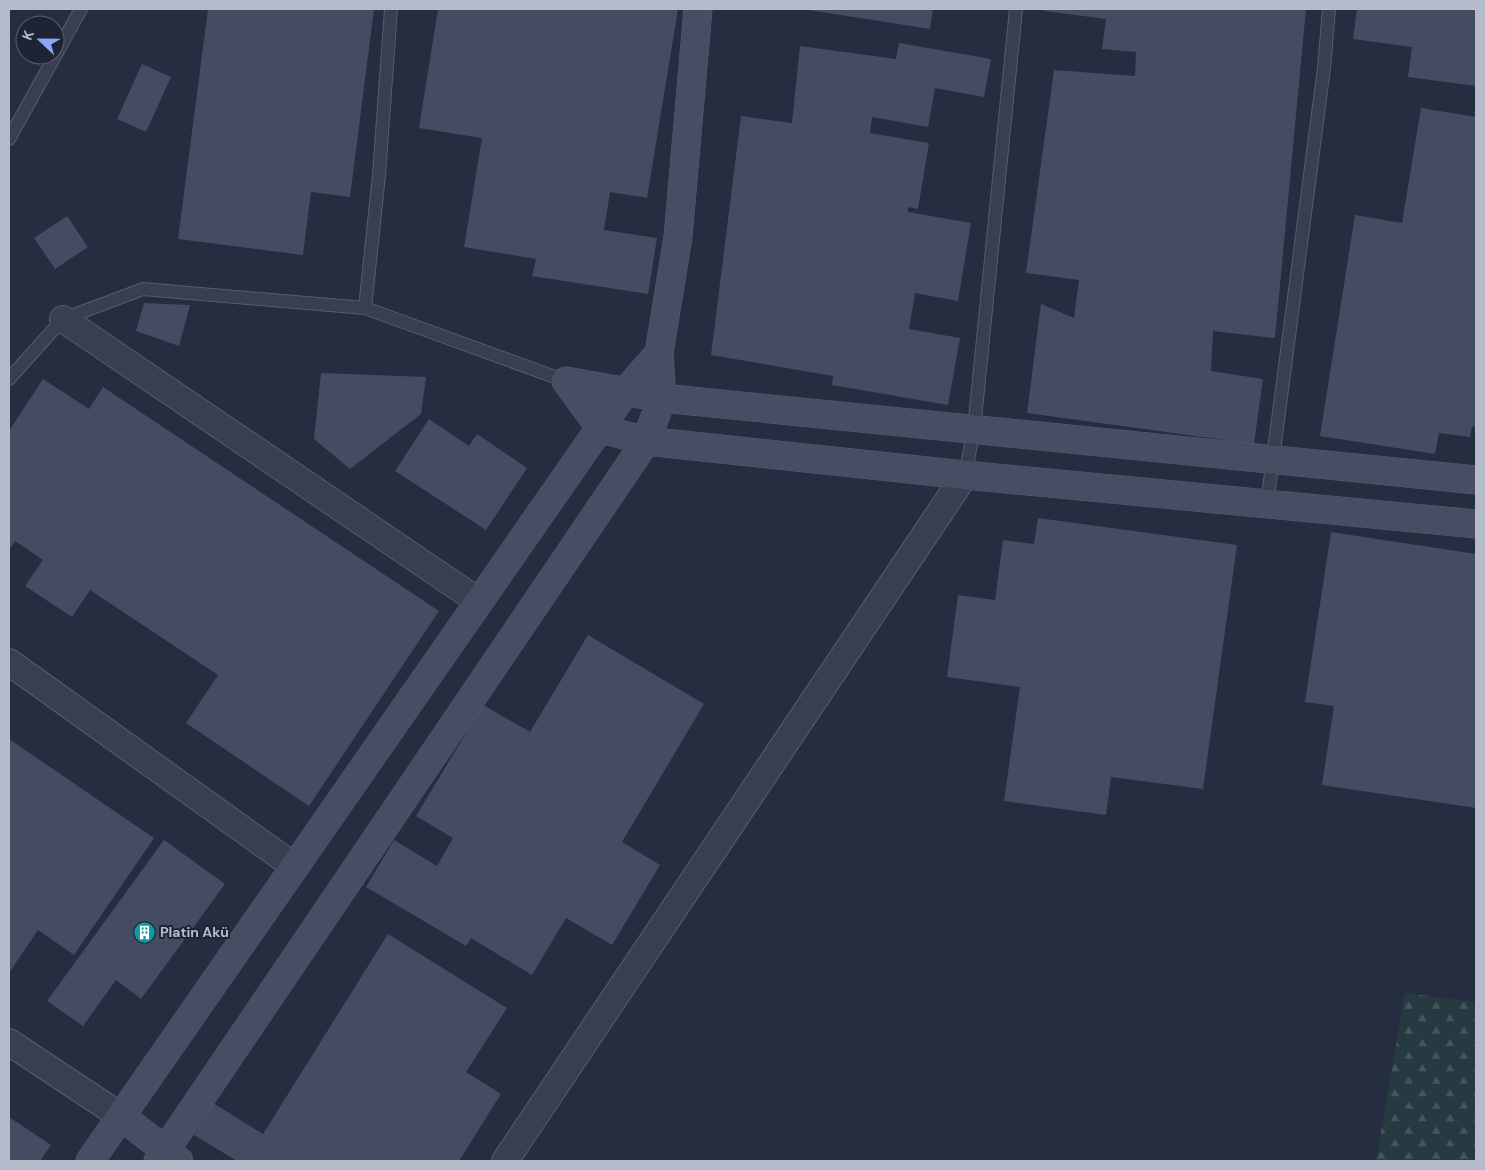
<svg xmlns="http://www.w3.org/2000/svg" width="1485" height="1170" font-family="'DM Sans',sans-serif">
<defs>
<pattern id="forest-firs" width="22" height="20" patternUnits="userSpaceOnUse" patternTransform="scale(1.25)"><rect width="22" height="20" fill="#273a41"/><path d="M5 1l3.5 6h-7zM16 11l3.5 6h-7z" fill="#44555b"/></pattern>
</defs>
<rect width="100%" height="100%" fill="#252d40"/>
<path fill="url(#forest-firs)" d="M 1405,993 L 1476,1002 L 1476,1161 L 1376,1161 Z"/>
<path fill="#444c62" d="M 208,9 L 374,9 L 350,197 L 311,192 L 303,255 L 178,239 Z
M 438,9 L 678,9 L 647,198 L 610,192 L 604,230 L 657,238 L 648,294 L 532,276 L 536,259 L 464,247 L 482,138 L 419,128 Z
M 802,9 L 933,9 L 930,29 Z
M 1044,9 L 1306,9 L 1275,338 L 1213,331 L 1211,371 L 1263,379 L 1254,444 L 1027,413 L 1041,304 L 1074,318 L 1079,280 L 1026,273 L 1054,70 L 1135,76 L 1136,52 L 1102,49 L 1106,19 L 1044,11 Z
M 1357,9 L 1476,9 L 1476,86 L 1408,77 L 1412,47 L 1353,39 Z
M 899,43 L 991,59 L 984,97 L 935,88 L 928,127 L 872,117 L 870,133 L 929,143 L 918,209 L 908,207 L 908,212 L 971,223 L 958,301 L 915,293 L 909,329 L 960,338 L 948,405 L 832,385 L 833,376 L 711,355 L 741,116 L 792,123 L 800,46 L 896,59 Z
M 142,64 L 171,77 L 146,132 L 117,119 Z
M 1421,108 L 1476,117 L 1476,427 L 1472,426 L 1470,437 L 1439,433 L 1435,454 L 1320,436 L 1355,215 L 1402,223 Z
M 67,216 L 88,247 L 55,269 L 34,238 Z
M 144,303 L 190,305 L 179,346 L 136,331 Z
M 321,373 L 426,377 L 421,414 L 350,469 L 314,439 Z
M 43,379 L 89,409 L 103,387 L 439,611 L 309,806 L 186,723 L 218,675 L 90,590 L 72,617 L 25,586 L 43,560 L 15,541 L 9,550 L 9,431 Z
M 429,419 L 469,446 L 477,434 L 527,468 L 486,530 L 395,471 Z
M 1038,518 L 1237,545 L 1203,789 L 1111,777 L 1106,815 L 1004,801 L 1020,687 L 947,677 L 958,595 L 995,600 L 1003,540 L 1034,544 Z
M 1331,532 L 1476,554 L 1476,808 L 1322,785 L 1334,706 L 1305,702 Z
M 588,635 L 704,704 L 622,842 L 660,865 L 612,945 L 566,918 L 532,975 L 471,938 L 466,946 L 366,887 L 394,840 L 437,866 L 453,838 L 416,816 L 483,705 L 530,732 Z
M 9,739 L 154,838 L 74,955 L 38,930 L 9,973 Z
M 164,840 L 225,884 L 141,999 L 116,980 L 83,1026 L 47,1001 Z
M 388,934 L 507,1008 L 466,1072 L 501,1094 L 459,1161 L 237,1161 L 194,1135 L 213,1103 L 263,1134 Z
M 9,1117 L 51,1145 L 40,1161 L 9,1161 Z"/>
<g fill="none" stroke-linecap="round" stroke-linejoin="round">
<defs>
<path id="lane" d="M 9,139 L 81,9
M 365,308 L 379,175 L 391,9
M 9,379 L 63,319 L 143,289 L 365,308 L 566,381
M 965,475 L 974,429 L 1016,9
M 1267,504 L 1324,68 L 1329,9"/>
<path id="street" d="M 63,319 L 478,601
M 9,662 L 295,867
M 9,1042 L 122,1117
M 505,1161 L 965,475"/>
<path id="secondary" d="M 566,381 L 601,429 L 646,441 L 965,475 L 1476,524
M 566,381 L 662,398 L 1476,480
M 122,1117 L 179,1161
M 90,1161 L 625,392 L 659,353
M 158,1161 L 646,441 L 662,398 L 659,353 L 678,237 L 698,9"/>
</defs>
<use href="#lane" stroke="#575d6e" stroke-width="14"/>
<use href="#street" stroke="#575d6e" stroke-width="28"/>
<use href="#secondary" stroke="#575d6e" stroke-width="29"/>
<use href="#lane" stroke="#393f50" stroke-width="12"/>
<use href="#street" stroke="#393f50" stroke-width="26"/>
<use href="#secondary" stroke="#474e63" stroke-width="28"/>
</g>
<defs>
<symbol id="building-disc" viewBox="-11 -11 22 22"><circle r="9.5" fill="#0f9aa8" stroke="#1e2435"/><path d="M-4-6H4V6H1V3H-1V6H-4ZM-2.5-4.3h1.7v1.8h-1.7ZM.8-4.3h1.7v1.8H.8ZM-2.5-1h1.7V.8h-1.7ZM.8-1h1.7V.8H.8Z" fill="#fff"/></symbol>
</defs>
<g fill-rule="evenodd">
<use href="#building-disc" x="132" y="920" width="25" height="25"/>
</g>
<g text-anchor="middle" stroke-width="4" stroke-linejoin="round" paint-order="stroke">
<g font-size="14" font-weight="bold" fill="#b6bbcb" stroke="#1e2435" text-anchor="start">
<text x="160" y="937">Platin Akü</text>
</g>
</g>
<rect width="1485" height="1170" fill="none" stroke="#b6bbcb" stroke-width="20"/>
<g transform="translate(40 40) rotate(292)"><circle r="24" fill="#1e2435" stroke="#5b6071"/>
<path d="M0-4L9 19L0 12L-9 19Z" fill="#8da6f8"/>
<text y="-8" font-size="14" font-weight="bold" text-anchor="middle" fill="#b6bbcb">K</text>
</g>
</svg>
